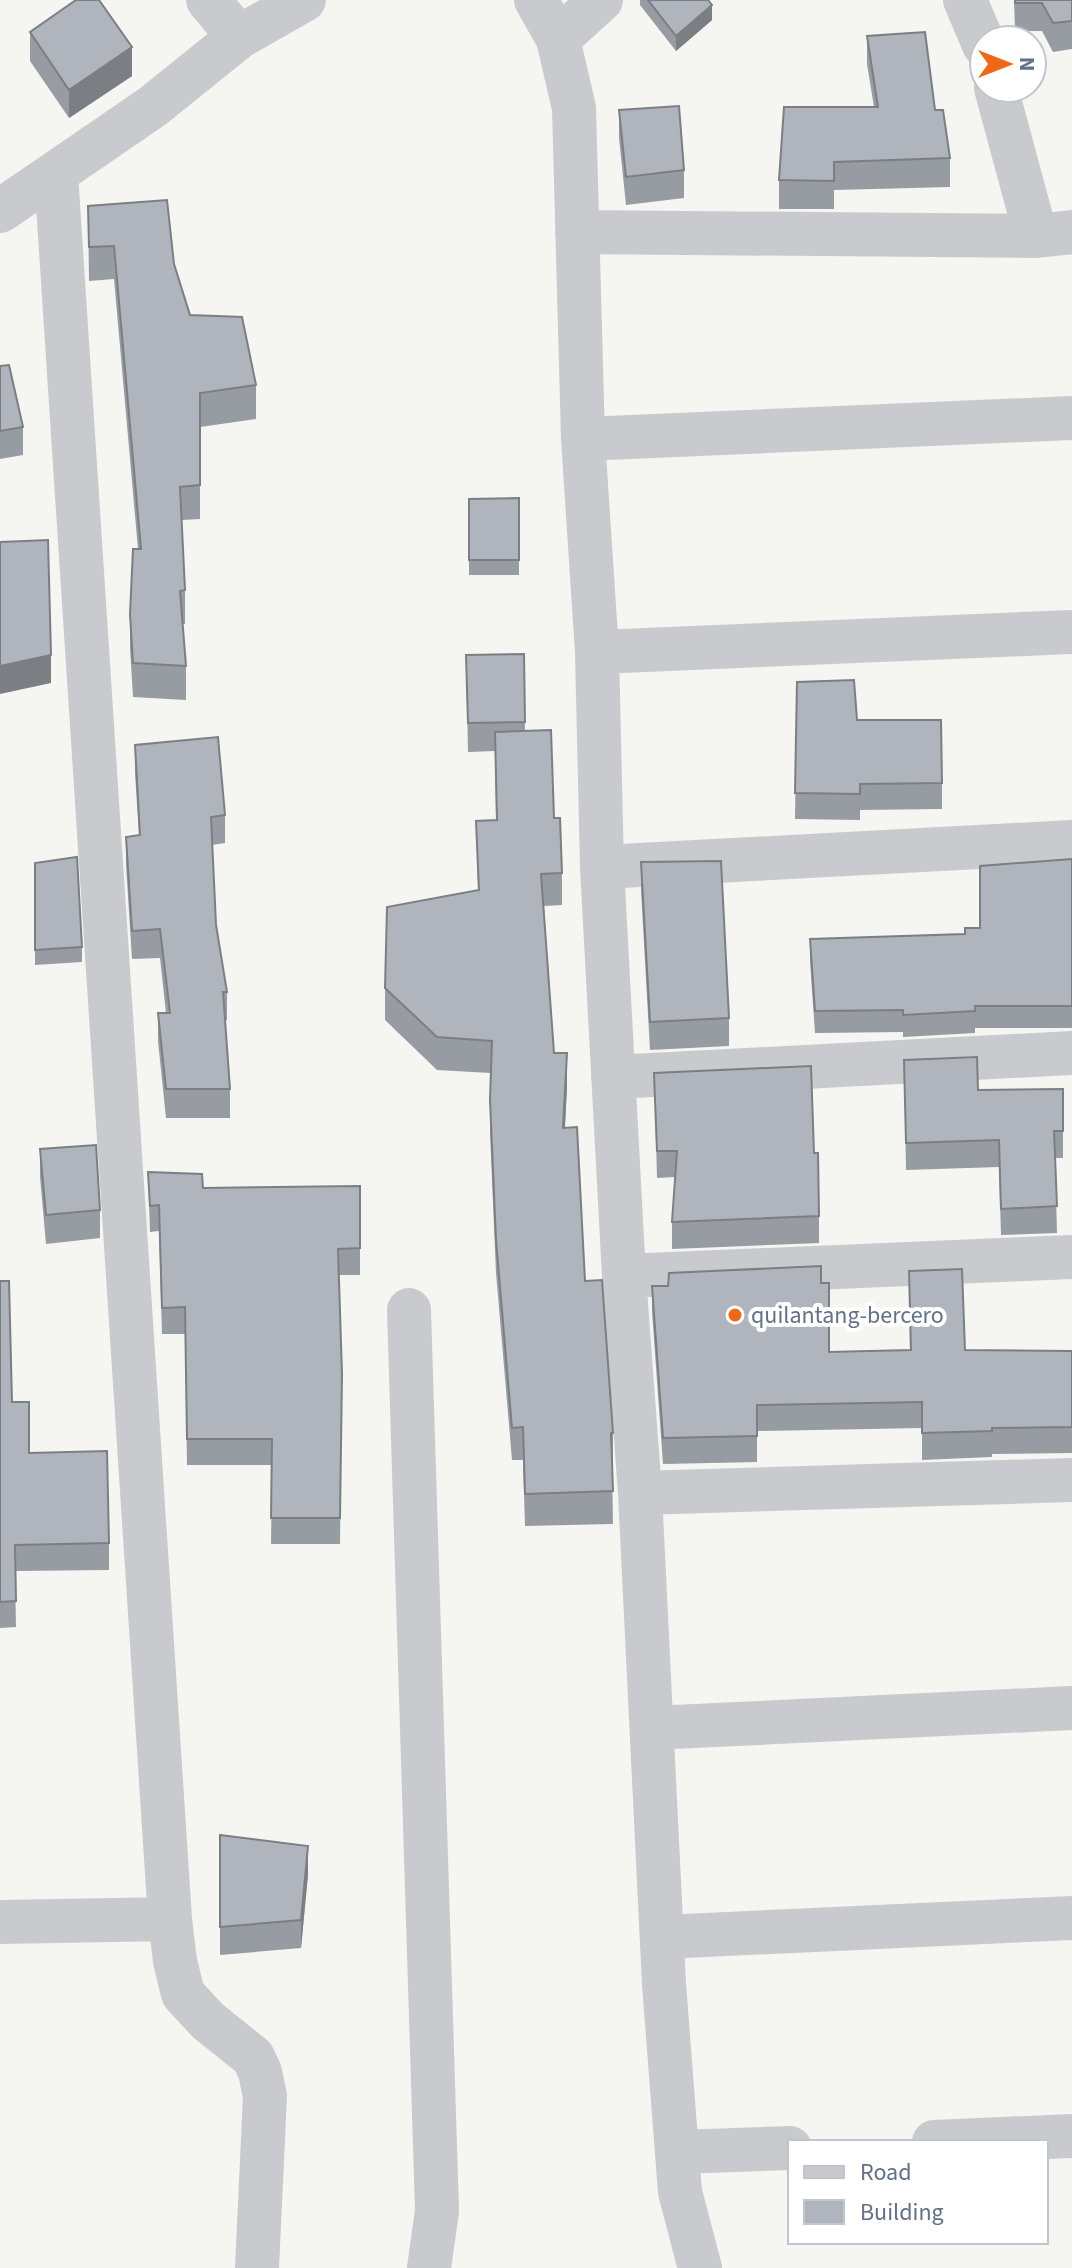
<svg xmlns="http://www.w3.org/2000/svg" width="1072" height="2268" font-family="'Source Sans 3',sans-serif">
<rect width="100%" height="100%" fill="#f5f6f2"/>
<g fill="none" stroke-linecap="round" stroke-linejoin="round">
<path stroke="#c8cace" stroke-width="44" d="M 208,0 L 239,37
M 536,0 L 558,39 L 574,108 L 583,439 L 597,652 L 602,867 L 624,1276 L 640,1493 L 664,1984 L 680,2192 L 700,2268
M 965,0 L 984,45
M 558,39 L 601,0
M 996,88 L 1036,236
M 0,211 L 152,107 L 239,37 L 304,0
M 577,232 L 1036,236 L 1072,232
M 583,439 L 1072,418
M 597,652 L 1072,632
M 602,867 L 1072,842
M 613,1077 L 1072,1053
M 624,1276 L 1072,1257
M 409,1310 L 437,2211 L 429,2268
M 640,1493 L 1072,1480
M 652,1728 L 1072,1708
M 170,1919 L 175,1961 L 183,1994 L 208,2021 L 253,2057 L 260,2072 L 265,2096 L 257,2268
M 0,1922 L 170,1919 L 56,174
M 662,1937 L 1072,1918
M 934,2142 L 1072,2136
M 677,2152 L 790,2148"/>
</g>
<path fill="#979ca3" d="M 640,0 L 708,0 L 712,20 L 676,51 L 640,5 Z
M 1014,0 L 1072,0 L 1072,49 L 1053,52 L 1042,31 L 1015,31 Z
M 30,32 L 132,76 L 69,118 L 30,61 Z
M 867,36 L 935,110 L 950,158 L 950,187 L 834,190 L 834,209 L 779,209 L 779,180 L 874,107 L 867,64 Z
M 619,110 L 684,170 L 684,198 L 626,205 L 619,138 Z
M 88,206 L 174,264 L 190,315 L 256,385 L 256,419 L 200,427 L 200,519 L 182,520 L 185,590 L 185,624 L 182,624 L 186,666 L 186,700 L 133,697 L 130,648 L 130,614 L 138,549 L 114,279 L 89,281 Z
M 0,366 L 23,427 L 23,455 L 0,459 Z
M 519,498 L 519,575 L 469,575 L 469,499 Z
M 524,654 L 525,731 L 554,818 L 562,873 L 562,905 L 544,906 L 554,1053 L 567,1086 L 565,1128 L 585,1281 L 613,1433 L 613,1465 L 612,1465 L 613,1524 L 525,1526 L 523,1460 L 512,1460 L 496,1273 L 490,1132 L 491,1073 L 437,1070 L 385,1020 L 385,988 L 478,890 L 476,821 L 496,820 L 495,751 L 468,752 L 466,655 Z
M 797,682 L 857,720 L 942,783 L 942,809 L 860,810 L 860,820 L 795,819 Z
M 135,745 L 225,815 L 225,843 L 212,845 L 216,925 L 227,992 L 227,1020 L 225,1020 L 230,1089 L 230,1118 L 166,1118 L 158,1041 L 158,1013 L 166,1013 L 160,958 L 132,959 L 126,865 L 126,837 L 139,835 L 135,773 Z
M 1072,859 L 1072,1028 L 975,1028 L 975,1033 L 903,1037 L 903,1032 L 815,1033 L 810,961 L 810,939 L 965,934 L 980,928 Z
M 641,862 L 729,1018 L 729,1046 L 650,1050 L 641,890 Z
M 35,863 L 82,947 L 82,962 L 35,965 Z
M 904,1060 L 978,1090 L 1063,1089 L 1063,1158 L 1055,1158 L 1057,1233 L 1001,1235 L 999,1167 L 906,1170 Z
M 654,1073 L 819,1216 L 819,1243 L 672,1249 L 672,1222 L 675,1177 L 657,1178 Z
M 40,1149 L 100,1210 L 100,1238 L 46,1244 L 40,1177 Z
M 148,1172 L 203,1188 L 360,1186 L 360,1275 L 339,1275 L 342,1374 L 340,1544 L 271,1544 L 272,1465 L 187,1465 L 185,1334 L 162,1334 L 159,1231 L 150,1232 Z
M 909,1271 L 965,1350 L 1072,1351 L 1072,1453 L 992,1454 L 992,1457 L 922,1460 L 922,1428 L 757,1431 L 757,1462 L 663,1464 L 652,1312 L 652,1286 L 821,1283 L 829,1352 L 910,1350 Z
M 0,1281 L 12,1402 L 29,1453 L 109,1543 L 109,1570 L 15,1571 L 16,1627 L 0,1628 Z
M 220,1835 L 308,1874 L 301,1948 L 220,1955 Z"/>
<path fill="#7b7f84" d="M 712,5 L 712,20 L 676,51 L 676,36 Z
M 132,47 L 132,76 L 69,118 L 69,90 Z
M 51,655 L 51,683 L 0,694 L 0,666 Z
M 567,1053 L 567,1086 L 563,1160 L 563,1128 Z
M 308,1846 L 308,1874 L 301,1948 L 301,1920 Z"/>
<path fill="#b0b5bd" stroke="#7b7f84" stroke-width="2" d="M 76,0 L 99,0 L 132,47 L 69,90 L 30,32 Z
M 648,0 L 708,0 L 712,5 L 676,36 Z
M 1015,0 L 1072,0 L 1072,21 L 1053,23 L 1042,3 L 1015,3 Z
M 925,32 L 935,110 L 943,110 L 950,158 L 834,162 L 834,181 L 779,180 L 784,107 L 878,107 L 867,36 Z
M 679,106 L 684,170 L 626,177 L 619,110 Z
M 167,200 L 174,264 L 190,315 L 242,317 L 256,385 L 200,393 L 200,485 L 180,487 L 185,590 L 180,591 L 186,666 L 133,663 L 130,614 L 133,549 L 141,549 L 114,246 L 89,247 L 88,206 Z
M 9,365 L 23,427 L 0,431 L 0,366 Z
M 519,498 L 519,560 L 469,560 L 469,499 Z
M 48,540 L 51,655 L 0,666 L 0,542 Z
M 524,654 L 525,722 L 468,723 L 466,655 Z
M 854,680 L 857,720 L 941,720 L 942,783 L 860,784 L 860,794 L 795,793 L 797,682 Z
M 551,730 L 554,818 L 560,818 L 562,873 L 541,874 L 554,1053 L 567,1053 L 563,1128 L 577,1127 L 585,1281 L 602,1280 L 613,1433 L 611,1433 L 613,1491 L 525,1494 L 523,1427 L 512,1428 L 496,1240 L 490,1100 L 492,1041 L 437,1037 L 385,988 L 387,907 L 479,890 L 476,821 L 497,820 L 495,732 Z
M 218,737 L 225,815 L 211,817 L 216,925 L 227,992 L 223,992 L 230,1089 L 166,1089 L 158,1013 L 170,1013 L 160,929 L 132,931 L 126,837 L 140,835 L 135,745 Z
M 77,857 L 82,947 L 35,950 L 35,863 Z
M 1072,859 L 1072,1006 L 975,1006 L 975,1011 L 903,1015 L 903,1010 L 815,1011 L 810,939 L 965,934 L 965,928 L 980,928 L 980,866 Z
M 721,861 L 729,1018 L 650,1022 L 641,862 Z
M 977,1057 L 978,1090 L 1063,1089 L 1063,1131 L 1054,1131 L 1057,1206 L 1001,1209 L 999,1140 L 906,1143 L 904,1060 Z
M 811,1066 L 814,1153 L 818,1153 L 819,1216 L 672,1222 L 677,1151 L 657,1151 L 654,1073 Z
M 96,1145 L 100,1210 L 46,1215 L 40,1149 Z
M 148,1172 L 202,1174 L 203,1188 L 360,1186 L 360,1248 L 338,1249 L 342,1374 L 340,1518 L 271,1518 L 272,1439 L 187,1439 L 185,1307 L 162,1308 L 159,1205 L 150,1206 Z
M 821,1266 L 821,1283 L 829,1283 L 829,1352 L 911,1350 L 909,1271 L 962,1269 L 965,1350 L 1072,1351 L 1072,1427 L 992,1428 L 992,1431 L 922,1433 L 922,1402 L 757,1405 L 757,1436 L 663,1438 L 652,1286 L 668,1286 L 669,1273 Z
M 0,1281 L 9,1281 L 12,1402 L 29,1402 L 29,1453 L 107,1451 L 109,1543 L 15,1545 L 16,1601 L 0,1602 Z
M 220,1835 L 308,1846 L 301,1920 L 220,1927 Z"/>
<circle fill="#ee681a" stroke="#fff" stroke-width="3" cx="735" cy="1315" r="8"/>
<g text-anchor="middle" stroke-width="8" stroke-linejoin="round" paint-order="stroke">
<g font-size="24" fill="#637185" stroke="#fff" text-anchor="start">
<text x="751" y="1323">quilantang-bercero</text>
</g>
</g>
<rect x="788" y="2140" width="260" height="104" fill="#ffffff" stroke="#c1c6ce" stroke-width="2"/>
<rect x="804" y="2166" width="40" height="12" fill="#c8cace" stroke="#c1c6ce" stroke-width="2"/>
<text x="860" y="2180" font-size="24" fill="#637185">Road</text>
<rect x="804" y="2200" width="40" height="24" fill="#b0b5bd" stroke="#c1c6ce" stroke-width="2"/>
<text x="860" y="2220" font-size="24" fill="#637185">Building</text>
<g transform="translate(1008 64) rotate(90)"><circle r="38" fill="#ffffff" stroke="#c1c6ce" stroke-width="2"/>
<path d="M0-6L14 30L0 20L-14 30Z" fill="#ee681a"/>
<text y="-12" font-size="22" font-weight="bold" text-anchor="middle" fill="#637185">N</text>
</g>
</svg>
